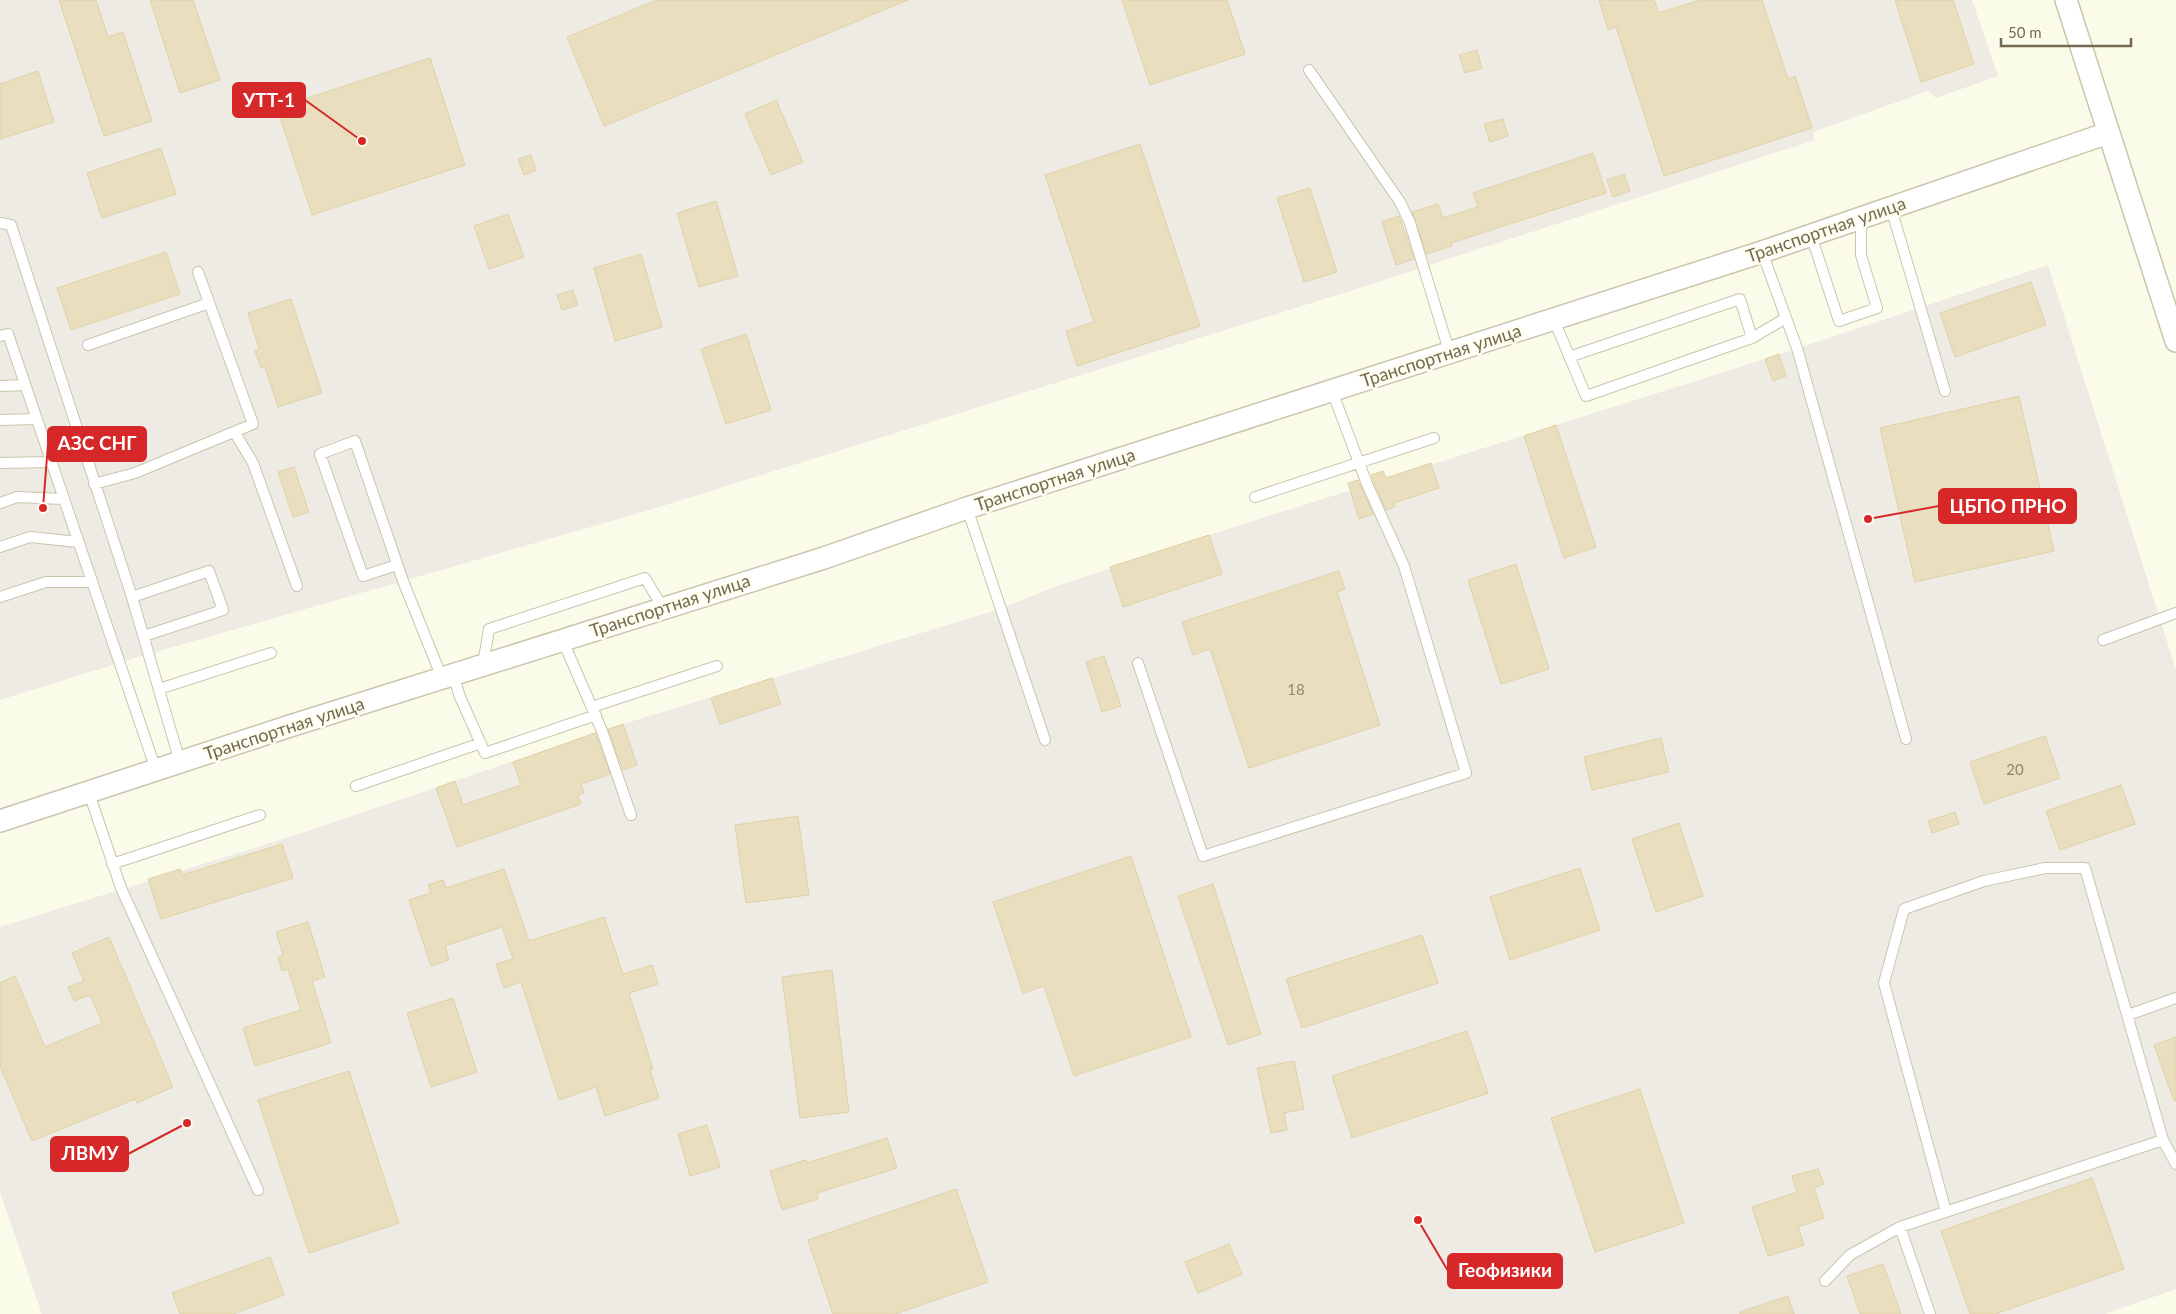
<svg xmlns="http://www.w3.org/2000/svg" width="2176" height="1314" font-family="Lato,sans-serif">
<rect width="100%" height="100%" fill="#fbfbea"/>
<path fill="#edebe3" d="M 0,0 L 1972,0 L 1998,76 L 1936,98 L 1928,91 L 1813,132 L 1815,140 L 1353,290 L 643,512 L 135,658 L 0,700 Z
M 2048,265 L 2176,670 L 2176,1289 L 2105,1314 L 42,1314 L 0,1192 L 0,927 L 293,836 L 623,724 L 1000,609 L 1057,586 L 1209,535 L 1765,359 Z"/>
<path fill="#e9dfbf" stroke="#e0d1a5" d="M 59,0 L 96,0 L 108,37 L 123,32 L 152,121 L 104,136 Z
M 150,0 L 193,0 L 220,80 L 180,93 Z
M 657,0 L 908,0 L 604,126 L 567,37 Z
M 1122,0 L 1227,0 L 1245,54 L 1150,85 Z
M 1599,0 L 1654,0 L 1659,13 L 1700,0 L 1762,0 L 1788,79 L 1795,76 L 1812,128 L 1664,176 L 1616,27 L 1608,30 Z
M 1895,0 L 1953,0 L 1974,64 L 1921,82 Z
M 1477,50 L 1482,68 L 1465,73 L 1459,55 Z
M 430,58 L 465,165 L 312,215 L 277,108 Z
M 38,71 L 54,122 L 0,139 L 0,84 Z
M 776,100 L 803,162 L 771,175 L 745,114 Z
M 1503,119 L 1508,136 L 1490,142 L 1484,124 Z
M 1140,144 L 1200,326 L 1077,366 L 1066,331 L 1094,322 L 1045,175 Z
M 161,148 L 176,194 L 102,218 L 87,173 Z
M 1593,153 L 1606,193 L 1451,243 L 1452,246 L 1427,254 L 1412,212 L 1438,204 L 1443,218 L 1478,207 L 1473,193 Z
M 531,155 L 536,170 L 524,175 L 518,159 Z
M 1624,174 L 1630,191 L 1613,197 L 1607,180 Z
M 1310,188 L 1337,272 L 1304,282 L 1277,198 Z
M 716,201 L 738,276 L 699,287 L 677,213 Z
M 508,214 L 524,257 L 489,269 L 474,226 Z
M 1399,216 L 1414,259 L 1396,265 L 1382,222 Z
M 166,252 L 180,294 L 71,330 L 57,288 Z
M 641,254 L 662,327 L 615,341 L 594,268 Z
M 2031,282 L 2046,325 L 1955,357 L 1940,313 Z
M 573,290 L 578,305 L 562,310 L 557,295 Z
M 291,299 L 322,393 L 278,407 L 265,367 L 261,368 L 255,351 L 259,349 L 248,313 Z
M 746,334 L 771,410 L 726,424 L 701,349 Z
M 1779,354 L 1786,376 L 1773,381 L 1765,359 Z
M 2019,396 L 2054,551 L 1915,582 L 1880,428 Z
M 1556,425 L 1596,547 L 1564,558 L 1524,436 Z
M 1431,463 L 1439,488 L 1394,503 L 1395,507 L 1386,510 L 1371,475 L 1383,471 L 1386,478 Z
M 294,467 L 309,512 L 293,517 L 278,472 Z
M 1358,480 L 1373,514 L 1359,519 L 1348,483 Z
M 1209,535 L 1222,574 L 1123,607 L 1110,567 Z
M 1516,564 L 1549,669 L 1501,684 L 1468,580 Z
M 1339,571 L 1345,589 L 1337,592 L 1380,725 L 1249,768 L 1210,649 L 1193,655 L 1182,622 Z
M 1104,656 L 1121,706 L 1102,712 L 1086,662 Z
M 772,678 L 781,704 L 720,724 L 711,698 Z
M 623,724 L 637,765 L 623,770 L 608,729 Z
M 595,733 L 610,774 L 581,784 L 584,793 L 578,795 L 581,804 L 457,847 L 436,788 L 455,781 L 463,805 L 521,785 L 513,762 Z
M 2045,736 L 2060,778 L 1984,804 L 1970,762 Z
M 1661,738 L 1669,772 L 1592,790 L 1584,757 Z
M 2121,785 L 2135,824 L 2060,850 L 2046,811 Z
M 1955,812 L 1959,824 L 1932,833 L 1928,821 Z
M 798,816 L 809,895 L 746,903 L 735,825 Z
M 1679,823 L 1703,896 L 1656,912 L 1632,839 Z
M 282,844 L 293,878 L 161,919 L 148,879 L 180,869 L 182,875 Z
M 1131,856 L 1191,1037 L 1074,1076 L 1044,986 L 1023,993 L 993,902 Z
M 1580,868 L 1600,930 L 1510,960 L 1490,897 Z
M 504,869 L 529,941 L 604,917 L 623,974 L 652,965 L 658,984 L 629,993 L 653,1069 L 650,1070 L 659,1098 L 605,1116 L 596,1087 L 559,1100 L 521,982 L 504,988 L 496,964 L 513,959 L 502,927 L 445,946 L 449,960 L 431,966 L 409,900 L 431,893 L 428,885 L 443,880 L 446,888 Z
M 1213,884 L 1261,1034 L 1228,1045 L 1178,896 Z
M 308,922 L 325,977 L 312,981 L 331,1043 L 255,1066 L 243,1028 L 301,1010 L 288,969 L 282,971 L 278,957 L 283,955 L 276,932 Z
M 1422,935 L 1438,983 L 1302,1028 L 1286,979 Z
M 109,937 L 173,1087 L 137,1103 L 135,1099 L 32,1141 L 0,1066 L 0,983 L 15,976 L 45,1047 L 102,1023 L 90,995 L 74,1001 L 68,987 L 84,981 L 72,953 Z
M 832,970 L 849,1112 L 800,1118 L 782,977 Z
M 453,998 L 477,1072 L 431,1087 L 407,1013 Z
M 1467,1031 L 1488,1093 L 1352,1138 L 1332,1076 Z
M 2176,1037 L 2176,1101 L 2174,1101 L 2154,1045 Z
M 1294,1061 L 1304,1109 L 1284,1113 L 1287,1130 L 1271,1133 L 1257,1068 Z
M 349,1071 L 399,1223 L 309,1253 L 258,1100 Z
M 1640,1089 L 1684,1223 L 1595,1252 L 1551,1118 Z
M 707,1125 L 720,1167 L 690,1176 L 678,1134 Z
M 887,1138 L 897,1168 L 817,1193 L 818,1199 L 782,1210 L 770,1171 L 806,1160 L 807,1163 Z
M 1818,1169 L 1824,1184 L 1814,1188 L 1824,1218 L 1798,1227 L 1804,1245 L 1768,1256 L 1752,1207 L 1797,1192 L 1792,1176 Z
M 2092,1178 L 2124,1269 L 1995,1314 L 1970,1314 L 1941,1231 Z
M 956,1189 L 988,1282 L 895,1314 L 833,1314 L 808,1240 Z
M 1229,1244 L 1242,1274 L 1198,1293 L 1185,1262 Z
M 270,1257 L 284,1295 L 233,1314 L 180,1314 L 172,1293 Z
M 1883,1264 L 1901,1314 L 1860,1314 L 1847,1276 Z
M 1788,1296 L 1794,1314 L 1740,1314 L 1740,1312 Z"/>
<g fill="none" stroke-linecap="round" stroke-linejoin="round">
<defs>
<path id="lane" d="M 1309,70 L 1400,202 L 1410,223 L 1450,354
M 1891,208 L 1945,391
M 0,223 L 11,225 L 132,597 L 180,762
M 1811,235 L 1839,321 L 1877,308 L 1861,255 L 1861,218
M 1762,252 L 1797,348 L 1906,739
M 1554,320 L 1586,396 L 1752,338 L 1786,318
M 0,336 L 8,334 L 156,770
M 88,345 L 209,303
M 1569,357 L 1740,299 L 1752,338
M 0,386 L 25,385
M 0,420 L 37,419
M 235,433 L 253,463 L 297,586
M 0,463 L 51,462
M 94,484 L 135,473 L 253,424 L 198,272
M 1255,497 L 1434,438
M 0,503 L 17,497 L 63,499
M 967,508 L 1045,740
M 0,547 L 30,537 L 78,542
M 397,565 L 363,576 L 320,454 L 355,441 L 403,581 L 442,678
M 0,597 L 46,582 L 91,582
M 132,597 L 209,571 L 223,610 L 144,636
M 2103,640 L 2176,613
M 563,641 L 602,731 L 631,815
M 1138,663 L 1203,856 L 1466,773 L 1404,566 L 1367,484 L 1332,391
M 483,665 L 489,629 L 645,578 L 663,608
M 453,674 L 460,697 L 485,753 L 596,715
M 159,689 L 271,653
M 592,707 L 717,666
M 356,786 L 481,743
M 89,793 L 121,888 L 258,1190
M 112,864 L 260,815
M 2128,1015 L 2176,998
M 1946,1212 L 1884,983 L 1904,909 L 1984,881 L 2045,868 L 2085,868 L 2163,1140 L 2176,1164
M 1900,1227 L 1930,1314
M 1825,1281 L 1850,1255 L 1900,1227 L 2163,1140"/>
<path id="street" d="M 2066,0 L 2176,341
M 0,821 L 290,726 L 824,558 L 967,508 L 1762,252 L 2108,133"/>
</defs>
<use href="#lane" stroke="#cac5ad" stroke-width="12"/>
<use href="#street" stroke="#cac5ad" stroke-width="24"/>
<use href="#lane" stroke="#fff" stroke-width="10"/>
<use href="#street" stroke="#fff" stroke-width="21"/>
</g>
<g text-anchor="middle" stroke-width="5" stroke-linejoin="round" paint-order="stroke">
<g font-size="15" fill="#91876b">
<text x="1296" y="695">18</text>
<text x="2015" y="775">20</text>
</g>
<g font-size="18" fill="#746a4f" stroke="#fefdf0">
<text transform="translate(1826 230) rotate(-19)" y="6">Транспортная улица</text>
<text transform="translate(1441 356) rotate(-18)" y="6">Транспортная улица</text>
<text transform="translate(1055 480) rotate(-18)" y="6">Транспортная улица</text>
<text transform="translate(670 606) rotate(-18)" y="6">Транспортная улица</text>
<text transform="translate(284 729) rotate(-18)" y="6">Транспортная улица</text>
</g>
</g>
<path fill="none" stroke="#d62828" stroke-width="2" d="M362 141L305 100M43 508L48 444M1868 519L1939 506M187 1123L128 1154M1418 1220L1448 1271"/>
<g fill="#d62828" stroke="#fefdf0" stroke-width="2">
<circle cx="362" cy="141" r="5"/>
<circle cx="43" cy="508" r="5"/>
<circle cx="1868" cy="519" r="5"/>
<circle cx="187" cy="1123" r="5"/>
<circle cx="1418" cy="1220" r="5"/>
</g>
<g fill="#d62828" stroke="#d62828" stroke-width="2">
<rect x="233" y="83" width="72" height="34" rx="5"/>
<rect x="48" y="427" width="98" height="34" rx="5"/>
<rect x="1939" y="489" width="137" height="34" rx="5"/>
<rect x="51" y="1137" width="77" height="34" rx="5"/>
<rect x="1448" y="1254" width="114" height="34" rx="5"/>
</g>
<g font-size="19" text-anchor="middle" font-weight="bold" fill="#fff">
<text x="269" y="107">УТТ-1</text>
<text x="97" y="450">АЗС СНГ</text>
<text x="2008" y="513">ЦБПО ПРНО</text>
<text x="90" y="1160">ЛВМУ</text>
<text x="1505" y="1277">Геофизики</text>
</g>
<path d="M2001 38v8h130v-8" fill="none" stroke="#746a4f" stroke-width="2.5"/>
<text x="2008" y="38" font-size="15" fill="#746a4f" stroke="#fefdf0" stroke-width="4" paint-order="stroke">50 m</text>
</svg>
